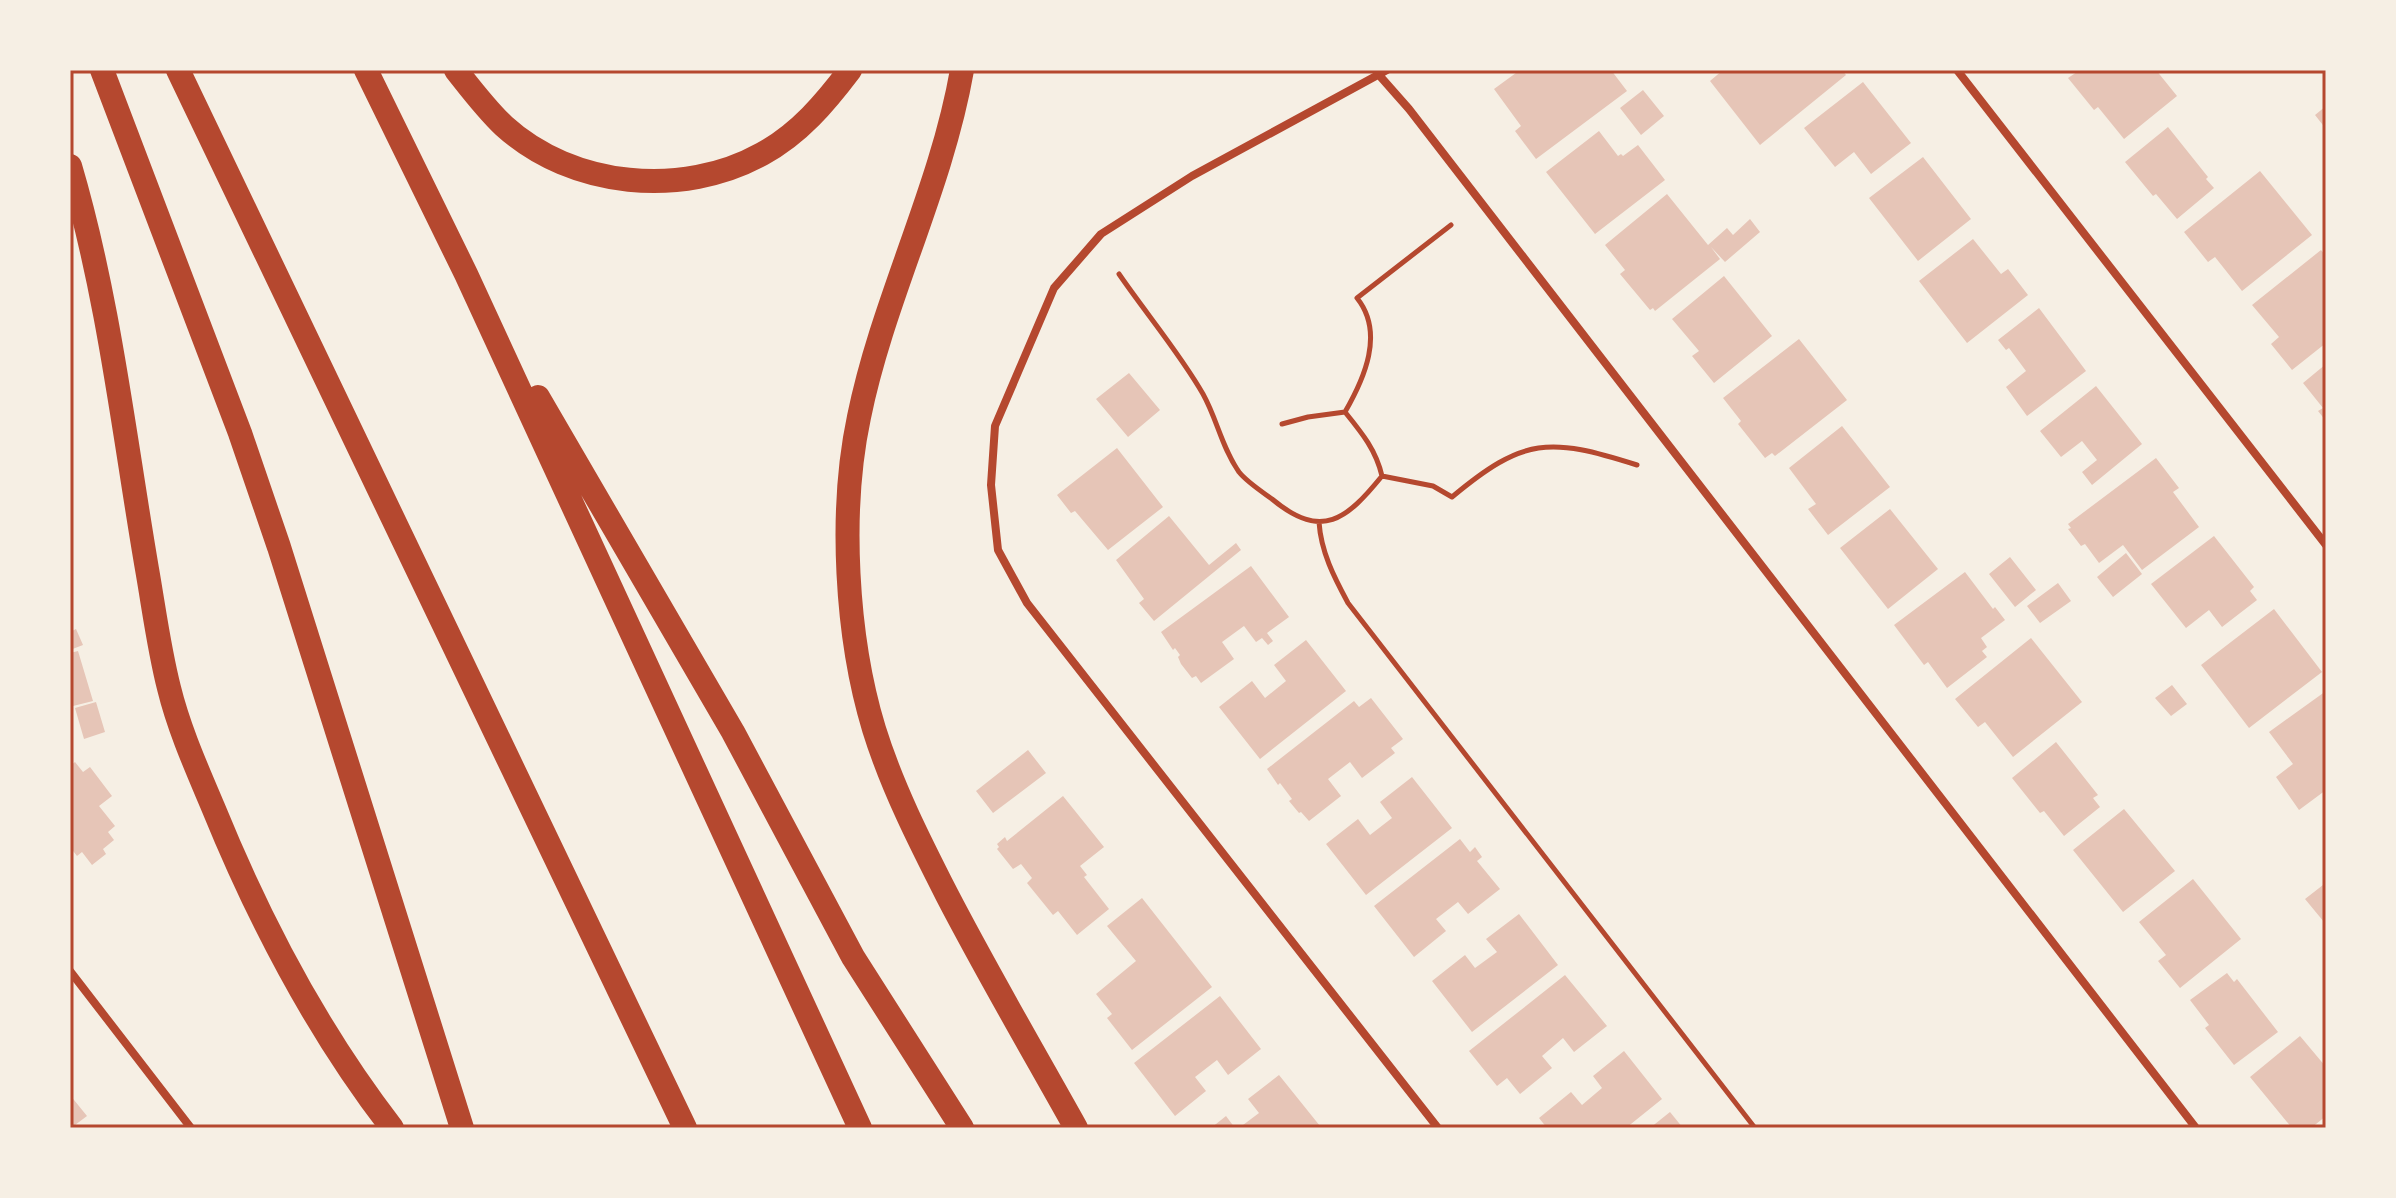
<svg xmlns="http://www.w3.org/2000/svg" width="2396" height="1198" font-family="'Alegreya Sans',sans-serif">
<rect width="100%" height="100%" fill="#f6efe4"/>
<path fill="#e6c5b7" d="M 1520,70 L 1611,70 L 1627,91 L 1536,159 L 1515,131 L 1521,126 L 1494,89 Z
M 1723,70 L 1842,70 L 1846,75 L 1760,145 L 1710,81 Z
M 2080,70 L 2156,70 L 2177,96 L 2124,139 L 2098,107 L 2094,110 L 2068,78 Z
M 1863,82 L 1911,143 L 1871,174 L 1854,152 L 1835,167 L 1804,128 Z
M 1643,90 L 1664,116 L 1641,135 L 1620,108 Z
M 2326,106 L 2326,129 L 2315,115 Z
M 2168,127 L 2208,177 L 2206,179 L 2214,188 L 2177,219 L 2156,194 L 2153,196 L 2125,162 Z
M 1599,131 L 1618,156 L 1621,154 L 1623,156 L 1638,145 L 1665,180 L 1595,234 L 1546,172 Z
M 1923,157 L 1971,219 L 1918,261 L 1869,198 Z
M 2260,171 L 2312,235 L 2242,291 L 2215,257 L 2208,262 L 2184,232 Z
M 1667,194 L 1708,245 L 1727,228 L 1733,235 L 1750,219 L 1760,232 L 1725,262 L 1711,247 L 1720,259 L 1655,311 L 1653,308 L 1650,310 L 1620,274 L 1625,270 L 1605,245 Z
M 1973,239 L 2001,274 L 2008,269 L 2028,295 L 1967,343 L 1919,281 Z
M 2321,250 L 2326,256 L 2326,343 L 2292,370 L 2271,344 L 2279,337 L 2252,305 Z
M 1724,276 L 1772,336 L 1714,383 L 1692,356 L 1699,351 L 1672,319 Z
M 2039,308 L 2086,371 L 2027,416 L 2006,387 L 2026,371 L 2009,348 L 2006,350 L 1998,340 Z
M 1799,339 L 1847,400 L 1775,456 L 1772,453 L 1765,458 L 1738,424 L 1741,421 L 1723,398 Z
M 2326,364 L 2326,421 L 2318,411 L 2323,408 L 2303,383 Z
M 1129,373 L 1160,410 L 1128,437 L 1096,399 Z
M 2096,386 L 2142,444 L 2092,485 L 2082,472 L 2097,460 L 2082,441 L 2061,457 L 2040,431 Z
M 1842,426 L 1890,487 L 1828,535 L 1808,509 L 1816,504 L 1789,468 Z
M 1117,448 L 1163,507 L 1108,550 L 1075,511 L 1071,513 L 1057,495 Z
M 2156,458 L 2179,488 L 2173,492 L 2199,527 L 2142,570 L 2123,545 L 2099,563 L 2085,544 L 2081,546 L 2068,529 L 2071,528 L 2068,524 Z
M 1890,509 L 1938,569 L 1888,609 L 1840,548 Z
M 1169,516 L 1209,565 L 1236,543 L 1241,550 L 1154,621 L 1139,603 L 1144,599 L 1116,560 Z
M 2214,536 L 2254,587 L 2250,591 L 2257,600 L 2222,627 L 2209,610 L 2186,628 L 2151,584 Z
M 2126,553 L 2142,574 L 2113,597 L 2097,577 Z
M 2010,557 L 2036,590 L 2015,607 L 1989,574 Z
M 1251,566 L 1289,617 L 1267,633 L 1273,641 L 1268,645 L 1262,638 L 1256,642 L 1244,626 L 1222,642 L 1234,659 L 1201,683 L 1196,676 L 1192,678 L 1181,664 L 1178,657 L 1180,655 L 1175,648 L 1173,650 L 1161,632 Z
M 1965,572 L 1993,609 L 1995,607 L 2005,620 L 1981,638 L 1987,647 L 1982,651 L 1987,657 L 1947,688 L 1928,662 L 1924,665 L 1894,625 Z
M 2058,583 L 2071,601 L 2040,623 L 2027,606 Z
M 2274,609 L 2322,672 L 2249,728 L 2201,665 Z
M 76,629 L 83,645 L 70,650 L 70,632 Z
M 2031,638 L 2082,702 L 2013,757 L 1985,722 L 1978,727 L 1955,699 Z
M 1306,640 L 1346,691 L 1260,759 L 1219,707 L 1252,681 L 1265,698 L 1286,681 L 1274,665 Z
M 78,651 L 93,701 L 73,706 L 70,698 L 70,653 Z
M 2172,685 L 2187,704 L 2171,716 L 2155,698 Z
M 2326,691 L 2326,790 L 2299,810 L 2276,777 L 2293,764 L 2269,732 Z
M 1371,698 L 1403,739 L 1391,748 L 1395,753 L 1362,778 L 1350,762 L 1328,779 L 1341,796 L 1309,821 L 1301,812 L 1299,813 L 1289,801 L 1292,799 L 1280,783 L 1278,785 L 1267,769 L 1354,701 L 1359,707 Z
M 96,702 L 105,732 L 84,739 L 75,708 Z
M 2056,742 L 2098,795 L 2093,798 L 2100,807 L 2064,836 L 2044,811 L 2040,813 L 2012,778 Z
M 1028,750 L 1046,773 L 993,813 L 976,791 Z
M 75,762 L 83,772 L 90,767 L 112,796 L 99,806 L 115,826 L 108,832 L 114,840 L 103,849 L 106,854 L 92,865 L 82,852 L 77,856 L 70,847 L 70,766 Z
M 1412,777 L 1452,828 L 1366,895 L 1326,844 L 1358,819 L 1370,835 L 1392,818 L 1380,802 Z
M 1063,796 L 1104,847 L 1080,866 L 1087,875 L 1084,877 L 1109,909 L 1077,935 L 1058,911 L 1053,915 L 1027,883 L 1032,878 L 1021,864 L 1013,869 L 997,849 L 999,847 L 997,844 L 1005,837 L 1007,841 Z
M 2124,809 L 2175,871 L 2123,912 L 2073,850 Z
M 1460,839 L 1470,852 L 1475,847 L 1482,857 L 1477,861 L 1500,889 L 1468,914 L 1458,902 L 1436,919 L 1446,931 L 1414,957 L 1374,906 Z
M 2193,879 L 2241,939 L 2180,988 L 2158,961 L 2166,955 L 2139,922 Z
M 2323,885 L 2326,888 L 2326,921 L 2324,922 L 2305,899 Z
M 1142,898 L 1212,987 L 1132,1050 L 1107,1018 L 1112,1014 L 1096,994 L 1136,961 L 1107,926 Z
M 1519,914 L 1558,965 L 1472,1032 L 1432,981 L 1465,955 L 1475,968 L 1497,952 L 1486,939 Z
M 2227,973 L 2234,982 L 2237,979 L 2278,1032 L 2234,1065 L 2205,1028 L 2209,1025 L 2190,1000 Z
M 1565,975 L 1607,1026 L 1574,1052 L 1563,1038 L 1542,1056 L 1552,1068 L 1520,1094 L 1507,1078 L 1497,1086 L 1469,1051 Z
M 1220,996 L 1261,1049 L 1228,1075 L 1217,1060 L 1195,1077 L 1206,1091 L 1175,1116 L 1134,1063 Z
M 2300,1036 L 2326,1067 L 2326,1116 L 2311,1128 L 2292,1128 L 2250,1077 Z
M 1624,1051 L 1662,1099 L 1626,1128 L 1547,1128 L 1539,1118 L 1571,1092 L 1582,1105 L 1602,1088 L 1593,1076 Z
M 1279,1075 L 1320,1126 L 1239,1128 L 1259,1113 L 1248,1099 Z
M 70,1095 L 87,1116 L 71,1128 L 70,1128 Z
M 1670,1112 L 1683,1128 L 1650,1128 Z
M 1226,1116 L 1235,1128 L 1211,1128 Z"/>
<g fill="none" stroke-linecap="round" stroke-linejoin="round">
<path stroke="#b5482f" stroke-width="5" d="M 1119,274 C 1145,312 1181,355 1203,394 C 1217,419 1222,448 1239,472 C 1247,482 1261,491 1272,499 C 1322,541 1347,519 1382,476 C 1376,450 1362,433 1345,412 L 1308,417 L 1282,424
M 1345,412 C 1364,379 1385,333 1357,298 L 1451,225
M 1382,476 L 1433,486 L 1452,497 C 1524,437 1549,437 1637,465
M 1319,522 C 1321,552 1334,577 1348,603 L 1755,1128"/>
<path stroke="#b5482f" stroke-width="8" d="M 1387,70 L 1192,176 L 1101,234 L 1054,288 L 995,426 L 991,485 L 998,550 L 1027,603 L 1438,1128
M 1957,70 L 2326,545
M 1379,75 L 1409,109 L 2196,1128
M 70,971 L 191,1128"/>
<path stroke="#b5482f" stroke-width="24" d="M 102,70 L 240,433 L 279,547 L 462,1128
M 178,70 L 685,1128
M 366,70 L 466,274 L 860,1128
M 456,70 C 471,89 486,109 504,126 C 572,188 683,198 762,154 C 799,134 825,103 850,70
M 962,70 C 941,190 883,299 859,417 C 839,511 846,637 874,729 C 892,787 920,842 947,895 C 988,974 1033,1051 1076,1128
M 70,166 C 109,298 124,435 147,569 C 154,609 159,649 169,688 C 179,729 197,769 213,807 C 259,920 317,1031 392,1128
M 538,397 L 733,732 L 853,957 L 962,1128"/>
</g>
<rect width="2396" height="1198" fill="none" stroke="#f6efe4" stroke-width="144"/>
<rect x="72" y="72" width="2252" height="1054" fill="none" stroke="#b5482f" stroke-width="3"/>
</svg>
